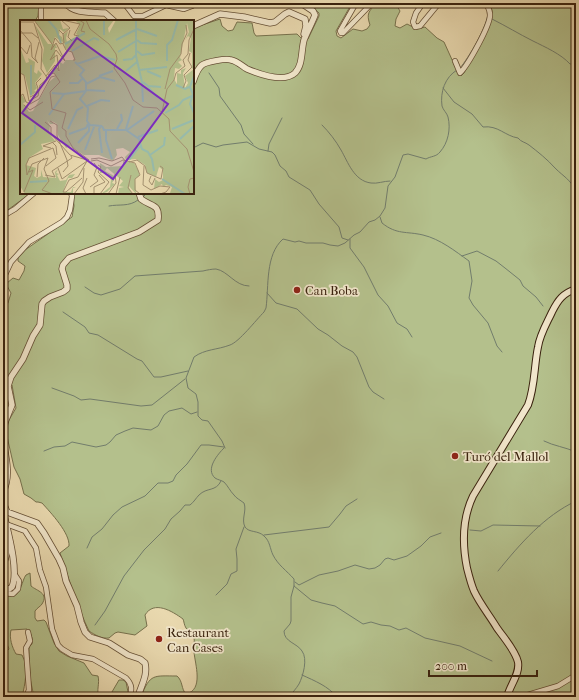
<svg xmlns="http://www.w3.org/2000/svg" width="579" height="700" font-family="'IM FELL French Canon',serif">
<rect width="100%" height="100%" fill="#e9d9af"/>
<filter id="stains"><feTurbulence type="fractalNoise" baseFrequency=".005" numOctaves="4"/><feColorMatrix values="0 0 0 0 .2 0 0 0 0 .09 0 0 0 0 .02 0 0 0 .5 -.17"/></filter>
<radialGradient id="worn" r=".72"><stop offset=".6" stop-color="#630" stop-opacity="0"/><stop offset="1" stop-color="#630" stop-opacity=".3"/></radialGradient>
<path fill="#b4c08c" stroke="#77714d" d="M 3,3 L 39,3 L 38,16 L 35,21 L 21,21 L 21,193 L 31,193 L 5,212 L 3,211 Z
M 308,3 L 352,3 L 336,31 L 337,36 L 341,38 L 353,29 L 362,31 L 367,29 L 370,25 C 366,13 369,12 376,3 L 395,3 L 400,11 L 396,19 L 395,26 L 400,28 L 407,24 L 417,29 L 425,27 L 437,38 L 444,42 L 458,73 L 461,76 L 464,73 C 470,62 492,22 492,12 C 492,9 490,6 489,3 L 576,3 L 576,697 L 141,697 C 150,673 154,676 177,676 C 183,681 181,689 186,694 C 204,690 195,664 194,652 C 193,647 195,642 194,637 C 192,632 188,631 186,628 C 184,625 184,621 183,619 C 172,611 154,600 145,615 L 147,626 L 135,635 L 118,632 L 115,633 L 109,638 C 102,639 95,635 89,631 C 77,606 69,579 60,553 L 69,546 C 70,533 51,513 42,503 L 38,502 L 36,502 L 31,498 L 24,494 L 20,479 L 14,467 L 6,432 L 9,420 L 16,408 L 12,385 C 0,376 10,371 3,360 L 3,309 L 8,303 L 11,293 L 7,286 L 7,283 L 13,278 L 19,280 L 24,271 L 25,266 L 18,261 L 18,258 L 25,250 L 72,217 L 74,206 L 73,193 L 193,193 L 193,28 L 220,19 L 222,26 L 228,31 L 233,30 L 237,22 L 252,23 L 254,33 L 256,36 L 297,34 L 302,39 L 308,39 L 319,16 L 319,13 Z
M 30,573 L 31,586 C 37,591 49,593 42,604 C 41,606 37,608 35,611 L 35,618 L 37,621 L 44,620 L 46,622 L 54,643 L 59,651 L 67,656 L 84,663 L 92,675 L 98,676 C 100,684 96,690 99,697 L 34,697 L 30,678 L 29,655 L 29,647 L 32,644 L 32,638 L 30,632 L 27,629 L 11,630 C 9,638 12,647 16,654 L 22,655 C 29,667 25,684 22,697 L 3,697 L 3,652 L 6,652 L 9,649 L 7,644 L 3,642 L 3,594 C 6,594 11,596 14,595 C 21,594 22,580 26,575 Z
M 119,680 L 123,680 L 126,682 L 129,697 L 109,697 Z"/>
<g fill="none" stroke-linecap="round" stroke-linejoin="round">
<path stroke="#727d6c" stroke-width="1" d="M 560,3 L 576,8
M 492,19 C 506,26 519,34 533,41 C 545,47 561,54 570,64 L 576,64
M 460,68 C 468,59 488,25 488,13
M 209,73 L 219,88 L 220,96 L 241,125 L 244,134 L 253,144
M 443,88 L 454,102 L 472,114 L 483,127 C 498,125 505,136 518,138 C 521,142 525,142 529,145 C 538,152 547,159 555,168 C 564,177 570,179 576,191
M 322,125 C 329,132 336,141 341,150 C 348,162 354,181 371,183 C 377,184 384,181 390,181
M 193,148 L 203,143 L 216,147 L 223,145 L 247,142 L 259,149 L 272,152 L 275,155 L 280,166 L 286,171 L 289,177 L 310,190 L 319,204 L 339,227 L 342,238 L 348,240
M 268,151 L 269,144 L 282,118
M 143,197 L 147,193
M 109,206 C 119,204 129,207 138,200
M 380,217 L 382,223 C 397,235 406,231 423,235 C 440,239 455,251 469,261 L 472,281 L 469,298 L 473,305 L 488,323 L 497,346 L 502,352
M 350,239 L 350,248 L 364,267 L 378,295 L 388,306 L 397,323 L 407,329 L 412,337
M 462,256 L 477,251 L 496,261 L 505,268 L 520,280 L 523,286 L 536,297 L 543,306
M 85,287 L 94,293 L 101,295 L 120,289 L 135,276 L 203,271 C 207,270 212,269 216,269 C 228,271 235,286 249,286
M 267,293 L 276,303 L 297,309 L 318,329 L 328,335 L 342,346 L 353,352 L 357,357 L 369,387 L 373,392 L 384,399
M 63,312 L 85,327 L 89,333 L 98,335 L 137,359 L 142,361 L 154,377 L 161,377 L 188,371
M 52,388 L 74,396 L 81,400 L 90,399 L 141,406 L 152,405 L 185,379
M 544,441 C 554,446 565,447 576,452
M 224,448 C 218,454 205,469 215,478 C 218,480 221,480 224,482 C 228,486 230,491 234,495 C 236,498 240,500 244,503 C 247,511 241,519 245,527 C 249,533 258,530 264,536 C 270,541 270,549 273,555 C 278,565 287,571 294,579 L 294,586 L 311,600 L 322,603 L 335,606 L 363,624 L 371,622 L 381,625 L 390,626 L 399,630 L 406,628 L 425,638 L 460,646 L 492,661
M 225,448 L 222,441 L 208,421 L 202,420 L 198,416 L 198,402 L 196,394 L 188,388 L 186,378 L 194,357 C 205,349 217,350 230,345 C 239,342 256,320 264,312 L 266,308 C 269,286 265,255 283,239 L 295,242 L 299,241 L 306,243 L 323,243 L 330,245 L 338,246 L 345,243 L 354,235 L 360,232 L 369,222 L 375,220 L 380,216 L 385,208 L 388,186 L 395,177 L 403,155 L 408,154 L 426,159 C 431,156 436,157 440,152 C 448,143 451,129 448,117 C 447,113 443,110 442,106 C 440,92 445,77 457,70
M 44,451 L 54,447 L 65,446 L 72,442 L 96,447 L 106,445 L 110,442 L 116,435 L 125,431 L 133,428 L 151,430 L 158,426 L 164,415 L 169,411 L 182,408 L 191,414 L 197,412
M 470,530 L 481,531 L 493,525 L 540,526
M 264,535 L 329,527 L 340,514 L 346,506 L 357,499
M 87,548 L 92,537 L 102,529 L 113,515 L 122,507 L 145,496 L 158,483 L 168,483 L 173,481 L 176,475 L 187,464 L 201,445 L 209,445 L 224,447
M 498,571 C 520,544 544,516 576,501
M 295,582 L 299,585 L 319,575 L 338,571 L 355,565 L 369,569 L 375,568 L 380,565 L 385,559 L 388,558 L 394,560 L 407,556 L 421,546 L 430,537 L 441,533
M 216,595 L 227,584 L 231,574 L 237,571 L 237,559 L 236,549 L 244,527
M 572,620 L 573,612 L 576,607
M 95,625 L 105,611 L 124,576 L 144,550 L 165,529 L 171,519 L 180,511 L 185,505 L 190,505 C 194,502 196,498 199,495 C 207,487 216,492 221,481
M 302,675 C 315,681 328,686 337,697
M 289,697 C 292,693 296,689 299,684 C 303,676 308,659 302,651 C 297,643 284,642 284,631 L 290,624 L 291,621 L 291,597 L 294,586"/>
<defs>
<path id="minor" d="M 124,3 L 134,16 L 143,16 L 166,5 L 184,9 L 192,6 L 194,3
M 356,3 L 340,31 L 341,33 L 343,33 L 372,3
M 423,3 L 416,13 L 413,22 L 415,27 L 420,26 L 439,3
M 41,21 L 41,3
M 455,61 L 460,73 C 468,65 490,26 490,15 C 490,10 488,7 486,3
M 3,216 L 15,209 L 34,193
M 3,279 L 11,262 L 29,242 L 62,222 L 67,217 L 70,210 L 72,196 L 71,193
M 6,524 L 25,531 L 36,548 L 40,570 L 46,587 L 52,629 L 58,645 L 62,649 L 72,655 L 93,659 L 126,678 C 132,684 132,689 130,697
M 3,568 L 10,545
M 3,593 L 13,594 L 18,589 L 19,581 L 15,575
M 26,697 L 29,690 L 26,648 L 30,641 L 28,632
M 521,697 L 558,686 L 576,675"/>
<path id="tertiary" d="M 66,3 C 73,14 93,12 105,13 L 114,21
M 193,26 L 220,14 L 244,17 L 270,23 L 275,22 L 285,14 L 289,12 L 305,19 L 306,26 L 304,34
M 193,82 C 195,76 197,69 202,65 C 206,62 226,58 231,60 C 237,61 242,66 247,69 C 259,74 284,83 295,73 C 303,65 301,51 304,40 C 307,32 312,23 315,15 L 313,11 L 301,3
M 3,427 L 12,405 L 8,386 L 11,377 L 23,359 L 33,336 L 40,325 L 42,304 L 44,301 L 50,297 L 63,292 L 67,289 L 67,285 L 62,269 L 63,265 L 69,258 L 139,232 L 158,220 C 160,203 151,207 141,199 L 139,193
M 3,441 C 6,457 11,476 3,492
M 3,502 L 7,512
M 7,512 L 37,523 L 44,533 L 59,559 L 63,568 L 66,581 L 77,606 L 81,622 L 85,632 L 90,637 L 109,643 L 128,655 L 140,659 L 145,663 C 148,676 141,685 138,697
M 3,588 L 9,589 L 12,587 C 19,571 8,532 4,515"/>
<path id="secondary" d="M 507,697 C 510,685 520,674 518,662 C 515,650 504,638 497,628 C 490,616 480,604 474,591 C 471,584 469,576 467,568 C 462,543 462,519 473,496 L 528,405 C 535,387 534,366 538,347 C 540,334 547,323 552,312 C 558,300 563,293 576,289"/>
</defs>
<use href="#minor" stroke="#665036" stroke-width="6"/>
<use href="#tertiary" stroke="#665036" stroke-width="7"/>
<use href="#secondary" stroke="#3a220e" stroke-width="8"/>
<use href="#minor" stroke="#f1e6cb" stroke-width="4.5"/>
<use href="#tertiary" stroke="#f1e6cb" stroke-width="5.5"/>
<use href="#secondary" stroke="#f1e6cb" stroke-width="6"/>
</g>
<g fill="#8f2418" stroke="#f1e6cb" stroke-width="1.5">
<circle cx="297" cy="290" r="4"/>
<circle cx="455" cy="456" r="4"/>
<circle cx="159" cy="639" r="4"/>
</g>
<g text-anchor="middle" stroke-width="3.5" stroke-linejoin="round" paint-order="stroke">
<g font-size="13" fill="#3a220e" stroke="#f1e6cb" text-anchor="start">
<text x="305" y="295">Can Boba</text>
<text x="463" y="461">Turó del Mallol</text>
<text x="167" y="637">Restaurant<tspan x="167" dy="15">Can Cases</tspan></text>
</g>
</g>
<g transform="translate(20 20)">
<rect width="174" height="174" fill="#e9d9af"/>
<path d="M 14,0 L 40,0 L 43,9 L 49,8 L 44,12 L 40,9 L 39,15 L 42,17 L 44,23 L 35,17 L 32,24 ZM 55,0 L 94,0 L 88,8 L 89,13 L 96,0 L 174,0 L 174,47 L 172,49 L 172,33 L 169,31 L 171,18 L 168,16 L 165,20 L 169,12 L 167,3 L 160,38 L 162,40 L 158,42 L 162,46 L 159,49 L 155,48 L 154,59 L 157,64 L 157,53 L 161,54 L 161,50 L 166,48 L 163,53 L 165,68 L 168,63 L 165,56 L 174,49 L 174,174 L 145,174 L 150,173 L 152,167 L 146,165 L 143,167 L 142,164 L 134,169 L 135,159 L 139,162 L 143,160 L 143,150 L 139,147 L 136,157 L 127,153 L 125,145 L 116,139 L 106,140 L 105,137 L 110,132 L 103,128 L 96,129 L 97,135 L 93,141 L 79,135 L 64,135 L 50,126 L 46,128 L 38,115 L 37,104 L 32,101 L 34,104 L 30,104 L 27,100 L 30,106 L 29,113 L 35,121 L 21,124 L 23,129 L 10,137 L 6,145 L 16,148 L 14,156 L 17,158 L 21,156 L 21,150 L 23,157 L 36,158 L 35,152 L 38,149 L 36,153 L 39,154 L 37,155 L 40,161 L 46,160 L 49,155 L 55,154 L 52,158 L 48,158 L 43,172 L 51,172 L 53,167 L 56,168 L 53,168 L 53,174 L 5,174 L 0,166 L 0,76 L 2,75 L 6,82 L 3,83 L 9,92 L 13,91 L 29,62 L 35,57 L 35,53 L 29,54 L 36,47 L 39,52 L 40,42 L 43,44 L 46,40 L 55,40 L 51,31 L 45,28 L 43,15 L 48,11 L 46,18 L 47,22 L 59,16 L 56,14 L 60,5 ZM 15,5 L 28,24 L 35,24 L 37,28 L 35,28 L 35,41 L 27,53 L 22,41 L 24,28 ZM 0,27 L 6,43 L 9,42 L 8,38 L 15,42 L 14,52 L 17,54 L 18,50 L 22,54 L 15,63 L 17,68 L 14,71 L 17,72 L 10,76 L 5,56 L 0,53 ZM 103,141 L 114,143 L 119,151 L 119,156 L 115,159 L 116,174 L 108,165 L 112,174 L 98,174 L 99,168 L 104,167 L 99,166 L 103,161 L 87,148 L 85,151 L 96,157 L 92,163 L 95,164 L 87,172 L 81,174 L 90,167 L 91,160 L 87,153 L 80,153 L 80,143 L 86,147 L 103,146 Z" fill="#b4c08c"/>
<path fill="none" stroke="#97baab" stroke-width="2" d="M 28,0 L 36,9 L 41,23M 84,0 L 84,15M 116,0 L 116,36 L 122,62M 117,9 L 137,16M 96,20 L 117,9M 117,20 L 121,23 L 137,24M 45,24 L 65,13M 52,31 L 74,18 L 79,20M 117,31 L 122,35 L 135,33M 98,32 L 116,21M 103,40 L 112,39 L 116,35M 147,41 L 147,25 L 152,20 L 158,0M 55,42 L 64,50 L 60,55 L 66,62 L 66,71 L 60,79 L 68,88 L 67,101 L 70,105 L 82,106M 57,44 L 80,36 L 95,40M 119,50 L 147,47M 106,51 L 117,42M 127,51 L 141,57M 79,56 L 93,51M 174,56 L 170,67 L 173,74 L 170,84 L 174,93M 122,62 L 123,82M 123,62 L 128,66 L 141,67M 49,63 L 58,63 L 62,59M 66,64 L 80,57 L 95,61M 156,65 L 165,69 L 169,67M 128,67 L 137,77M 66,70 L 85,71M 32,73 L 44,74M 11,75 L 11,45M 67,86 L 81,80 L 90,81M 145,93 L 159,85 L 163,80 L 172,76M 29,95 L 44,74 L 66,71M 81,106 L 79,109 L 82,133M 82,106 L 84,110 L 107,110 L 134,91M 48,109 L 57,90 L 63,87M 97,109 L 102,100 L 101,94M 106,109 L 113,86M 152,109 L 174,100M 86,110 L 86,120 L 92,139M 106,110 L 119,119 L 122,129 L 128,132 L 132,139 L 134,151M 49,114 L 66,108 L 68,104M 118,117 L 138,110M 160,119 L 174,106M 58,123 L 69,111 L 69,104M 0,125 L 15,112 L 15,105M 65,130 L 74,107M 130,135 L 144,125 L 145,117M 109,140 L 120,126M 142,159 L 165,174M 10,162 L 27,161"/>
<path fill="none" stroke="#a3906f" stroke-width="1" d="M 14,0 L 32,24M 41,0 L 50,8 L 43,14M 42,0 L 60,4 L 54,15 L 59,16M 59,0 L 64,3 L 61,11 L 65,12M 66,0 L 70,9 L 89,24 L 96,34 L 97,39 L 94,48 L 105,63 L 113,80 L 123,87 L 137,88 L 149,99 L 150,111 L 167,129 L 174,152M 0,2 L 14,2M 14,3 L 22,29 L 21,49 L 26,56M 0,10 L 11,23M 50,10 L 48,17 L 52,21M 0,13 L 12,13 L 18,18M 11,23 L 12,37 L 18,43M 43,24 L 46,30 L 52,32 L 55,40 L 53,40M 0,26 L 7,34 L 10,25M 17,42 L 15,38 L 19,22M 0,53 L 4,55 L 9,81 L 18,76 L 20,65 L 27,59 L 26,56M 28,55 L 34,53 L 40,62 L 30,72 L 32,89 L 46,93 L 42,108 L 46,111 L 46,116 L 53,128 L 69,140M 26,56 L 35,45 L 39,51 L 37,35 L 30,40 L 36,30 L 45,41 L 36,23 L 31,30 L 35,18 L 40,24 L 44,23 L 43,14 L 39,10M 163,68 L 166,61 L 164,55 L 172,47 L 168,40 L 170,33M 145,69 L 150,49 L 161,34 L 162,24 L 167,13 L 166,5M 0,76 L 3,74 L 6,82 L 10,84 L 19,79 L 31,57 L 35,56M 10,77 L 16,74 L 18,68 L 16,63 L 21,58M 4,85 L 10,90 L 23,82M 142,92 L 147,69 L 154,60 L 156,53 L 165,46 L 163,40 L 168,34 L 169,20 L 174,9M 30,101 L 37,105 L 37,116 L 47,140 L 48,146 L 43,152M 25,102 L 31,107 L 31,114 L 50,135 L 67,140M 32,122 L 36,126 L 37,135M 31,128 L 23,126 L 36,121M 71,139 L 79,138 L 92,141 L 102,137 L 106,142M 71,141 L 77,140 L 91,146 L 103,140 L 115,143 L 120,155 L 115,159 L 115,170 L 120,174M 109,142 L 117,140 L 125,146 L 127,153 L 141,159 L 143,148 L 140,146M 78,145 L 81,147 L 78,152 L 89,162 L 80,174M 26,146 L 36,138 L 33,128M 124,146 L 123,165 L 131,170 L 140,166 L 150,167 L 146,172 L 140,174M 38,148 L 42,159 L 67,141M 7,155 L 12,144 L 28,138 L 24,149 L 29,161 L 22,170 L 33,174M 7,155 L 6,145 L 9,138 L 33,128M 25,155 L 35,157 L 32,151 L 52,138 L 51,136M 111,155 L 108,168 L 113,174M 131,156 L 129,161 L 132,165 L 135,158M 17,157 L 18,144 L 24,138M 70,167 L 78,161 L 74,155 L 77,147 L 74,143M 4,172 L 13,150 L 9,152M 46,172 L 43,172 L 49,160 L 58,157 L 67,141M 46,172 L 62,158M 54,174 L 63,162 L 64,148M 66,174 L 63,168 L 67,158M 74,174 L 74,167 L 85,162 L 79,155M 88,174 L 96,163 L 95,154M 96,174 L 100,157M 170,174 L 168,167 L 170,159 L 174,158"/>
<path fill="#7b2cbf" fill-opacity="0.15" stroke="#7b2cbf" stroke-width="2" d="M 57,18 L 148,84 L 93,159 L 2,93 Z"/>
<rect width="174" height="174" fill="none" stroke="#3a220e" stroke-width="2"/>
</g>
<rect width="579" height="700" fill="none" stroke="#e9d9af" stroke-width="16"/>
<rect x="4" y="4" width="571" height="692" fill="none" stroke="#3a220e" stroke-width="2"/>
<rect x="8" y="8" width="563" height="684" fill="none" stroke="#3a220e"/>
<path d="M429 670v6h108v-6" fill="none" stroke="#3a220e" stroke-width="2"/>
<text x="435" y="670" font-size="12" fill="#3a220e" stroke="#f1e6cb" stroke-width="3" paint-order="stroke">200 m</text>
<rect width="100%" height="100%" filter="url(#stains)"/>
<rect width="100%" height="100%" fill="url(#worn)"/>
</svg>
